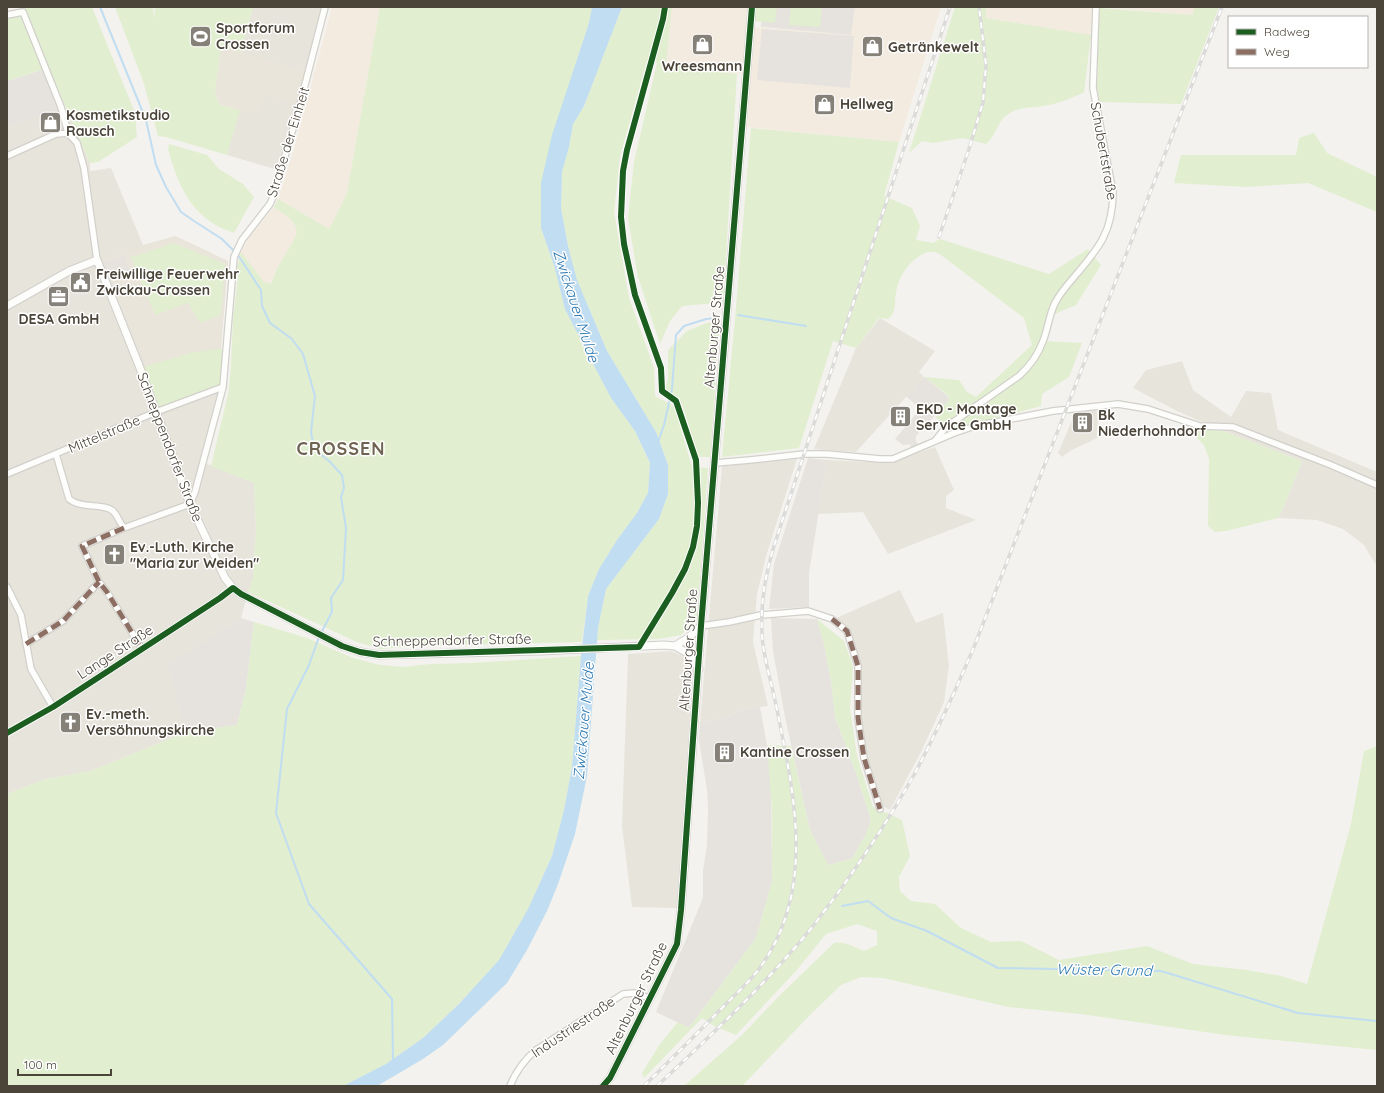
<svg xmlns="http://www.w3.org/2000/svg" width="1384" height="1093" font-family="Quicksand,sans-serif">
<rect width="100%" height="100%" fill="#f4f2ee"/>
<path fill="#e7e4dc" d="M 253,7 L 321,7 L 303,80 L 279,160 L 275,169 L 227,155 L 239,110 L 221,46 L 241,52 Z
M 66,108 L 90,163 L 90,171 L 111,168 L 143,245 L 175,236 L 228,261 L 221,347 L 219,391 L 200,461 L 254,483 L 256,530 L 253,579 L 248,592 L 241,618 L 169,665 L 186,732 L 91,771 L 43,780 L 7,794 L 7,124 L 9,126 Z
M 880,318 L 935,351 L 919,372 L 924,377 L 856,452 L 814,449 L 856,348 Z
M 1182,361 L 1193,390 L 1231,417 L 1246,391 L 1271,393 L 1278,430 L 1377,472 L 1377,567 L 1364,545 L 1343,529 L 1317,520 L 1278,518 L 1284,506 L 1302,461 L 1223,431 L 1177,411 L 1133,388 L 1146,370 Z
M 1096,409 L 1098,416 L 1097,438 L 1070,451 L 1062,457 L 1058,453 L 1076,411 Z
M 935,447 L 954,490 L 946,496 L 946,508 L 976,520 L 888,554 L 863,512 L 818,514 L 827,460 L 888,463 Z
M 797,459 L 767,553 L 757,594 L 753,642 L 768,706 L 743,709 L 727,717 L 711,721 L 700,722 L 722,466 Z
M 900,590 L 916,623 L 943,613 L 949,666 L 944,702 L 921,752 L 890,810 L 883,806 L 873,783 L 864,747 L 854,645 L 834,619 Z
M 671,651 L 685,657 L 693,669 L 677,908 L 632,907 L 622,826 L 628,654 Z"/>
<path fill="#f3ebdf" d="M 332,7 L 380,7 L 347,193 L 329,229 L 278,199 L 292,156 Z
M 672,7 L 755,7 L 754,27 L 851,35 L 855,7 L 941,7 L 899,142 L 746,127 L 751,75 L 666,66 Z
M 986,7 L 1093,7 L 1091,35 L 986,18 Z
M 1100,7 L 1194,7 L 1194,15 Z
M 274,207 L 288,217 L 295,225 L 297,232 L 295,238 L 276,270 L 270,284 L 264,282 L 241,252 L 248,239 Z"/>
<path fill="#e6e2de" d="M 763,7 L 855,7 L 851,35 L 761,27 Z
M 45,69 L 61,110 L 9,126 L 7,124 L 7,81 Z
M 808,458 L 827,460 L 809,573 L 809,607 L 769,609 L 774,564 Z
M 241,618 L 254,622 L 246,689 L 237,725 L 186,732 L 168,665 Z
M 771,618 L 817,619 L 824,644 L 831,681 L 835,717 L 857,776 L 871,820 L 866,834 L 852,859 L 828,865 L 810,830 L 785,717 L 773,651 Z
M 760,707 L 767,745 L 771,783 L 772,881 L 756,938 L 689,1028 L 656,1012 L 703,898 L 703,871 L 707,845 L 708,809 L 707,790 L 699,740 L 700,722 L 711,721 L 727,717 L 743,709 Z"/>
<path fill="#eae5da" d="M 221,46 L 305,72 L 296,103 L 265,94 L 260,112 L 240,110 L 219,105 L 215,91 Z
M 175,236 L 228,261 L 221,347 L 197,352 L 172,360 L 146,366 L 142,353 L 102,260 Z"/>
<path fill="#e1eecf" d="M 25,7 L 92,7 L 135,113 L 137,137 L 98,162 L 90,163 L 24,11 Z
M 115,7 L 153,7 L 154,20 L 155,7 L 253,7 L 241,52 L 221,47 L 215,91 L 219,105 L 240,110 L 227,155 L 166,137 L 158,136 L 144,84 Z
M 380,7 L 592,7 L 589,23 L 554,131 L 541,228 L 554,265 L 565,309 L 590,358 L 611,398 L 635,431 L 650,464 L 648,493 L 637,513 L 617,540 L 599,569 L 588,596 L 582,642 L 418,646 L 381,649 L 357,642 L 248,592 L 253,579 L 256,530 L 254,483 L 211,466 L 229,390 L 231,365 L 233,319 L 238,276 L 237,266 L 241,252 L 264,282 L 271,284 L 276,270 L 295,238 L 297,232 L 295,225 L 288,217 L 274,207 L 278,199 L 329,229 L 347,193 Z
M 622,7 L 672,7 L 666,65 L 737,74 L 723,305 L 716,303 L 682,306 L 670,321 L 660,344 L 638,277 L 628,218 L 634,162 L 657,63 L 647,61 L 620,156 L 614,212 L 629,298 L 654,368 L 655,396 L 674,406 L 692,467 L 708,468 L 697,619 L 681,635 L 658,639 L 597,640 L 598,628 L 606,589 L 659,519 L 668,494 L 668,465 L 656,432 L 607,351 L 577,280 L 568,246 L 561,208 L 562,172 L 569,147 L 573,124 L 584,106 Z
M 755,7 L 777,7 L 775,23 L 754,21 Z
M 791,7 L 822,7 L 820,27 L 789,25 Z
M 955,7 L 986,7 L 986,18 L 1091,35 L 1084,93 C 1072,97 1061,103 1049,105 C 1036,108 1018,106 1007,115 C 997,122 996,136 986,144 L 963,138 L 933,143 L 922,141 L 909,153 Z
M 1194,7 L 1219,7 L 1181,104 L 1099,102 L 1097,87 L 1099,8 L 1193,15 Z
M 16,16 L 24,19 L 45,69 L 7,81 L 7,18 Z
M 751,128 L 899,142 L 884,196 L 912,208 L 920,226 L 916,240 L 933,243 L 940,239 L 1049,274 L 1088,249 L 1101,265 L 1076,305 L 1050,316 L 1043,341 L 1082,343 L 1069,377 L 1042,394 L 1041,406 L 948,431 L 935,416 L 949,400 L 949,396 L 924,377 L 959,380 L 967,392 L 976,397 L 1032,345 L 1024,318 L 941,255 C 933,250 926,251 918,257 C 906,265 898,279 896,293 C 894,303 897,312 888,319 L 879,318 L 856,348 L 833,341 L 799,448 L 722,457 L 735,319 Z
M 1314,133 L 1327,153 L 1377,177 L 1377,212 L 1308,183 L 1246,187 L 1174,183 L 1181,155 L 1296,155 L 1299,138 Z
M 169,144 L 207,155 L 219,169 L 243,184 L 254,197 L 234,233 C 227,230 220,228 214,224 C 187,208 176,178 168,149 Z
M 174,243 L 225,264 L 221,315 L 200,323 L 188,303 L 155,315 L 131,257 Z
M 720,321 L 710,457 L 698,457 L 684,410 L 679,398 L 665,388 L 668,379 L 668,350 L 687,331 L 707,323 Z
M 227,348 L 223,387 L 156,412 L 140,368 L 195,352 Z
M 1187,429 L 1223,431 L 1302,461 L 1284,506 L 1278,518 L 1226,531 L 1215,532 L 1208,526 L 1209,459 L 1204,445 Z
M 817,619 L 844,641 L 853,666 L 850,708 L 857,756 L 873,807 L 902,820 L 910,856 L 899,877 L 900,891 L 911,901 L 935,904 L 961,928 L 991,942 L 1021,941 L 1059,960 L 1147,946 L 1193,964 L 1247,970 L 1281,976 L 1307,984 L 1351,824 L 1364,751 L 1377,746 L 1377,1050 L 1225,1035 L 1081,1014 L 1008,1007 L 883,978 L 861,977 L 841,985 L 810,1015 L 742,1086 L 684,1086 L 742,1035 L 780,995 L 834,943 C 845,941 854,947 864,951 L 877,945 L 877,931 L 857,924 L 826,934 L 796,971 L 736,1035 L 714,1026 L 702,1018 L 644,1078 L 642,1073 L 660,1044 L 678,1022 L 689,1028 L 756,938 L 772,881 L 772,809 L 767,745 L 791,746 L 810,830 L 828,865 L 852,859 L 866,834 L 871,820 L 857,776 L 835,717 L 831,681 L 824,644 Z
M 254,622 L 307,638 L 353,658 L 380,665 L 404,667 L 430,664 L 471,663 L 581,656 L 572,767 L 564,810 L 552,856 L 528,909 L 499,960 L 459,1004 L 423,1038 L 386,1064 L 343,1086 L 7,1086 L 7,794 L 43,780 L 91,771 L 186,732 L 237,725 L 246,689 Z"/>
<path fill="#e6e3df" d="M 762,29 L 854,36 L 850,88 L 757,80 Z
M 124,254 L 131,272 L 111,281 L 103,263 Z
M 924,377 L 948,396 L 949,400 L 916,436 L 916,442 L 919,444 L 911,448 L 910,444 L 903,445 L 895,439 L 920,409 L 906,396 Z"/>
<path fill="#c0ddf1" d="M 592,7 L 622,7 L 584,106 L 573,124 L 569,147 L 562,172 L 561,208 L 568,246 L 577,280 L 607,351 L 656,432 L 668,465 L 668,494 L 659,519 L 606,589 L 598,628 L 587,776 L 575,834 L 558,884 L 547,911 L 527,950 L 507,983 L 443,1045 L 423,1059 L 377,1086 L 343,1086 L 386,1064 L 423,1038 L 459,1004 L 499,960 L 528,909 L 552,856 L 564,810 L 572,767 L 581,656 L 588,596 L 599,569 L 617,540 L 637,513 L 648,493 L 650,463 L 635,431 L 611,398 L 590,358 L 565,309 L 554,265 L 541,228 L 541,183 L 552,135 L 589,23 Z"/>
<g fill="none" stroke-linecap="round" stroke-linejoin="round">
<path stroke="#c0ddf1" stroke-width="2" d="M 100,7 L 146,120 L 156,165 L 166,187 L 181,212 L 194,221 L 222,239 L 238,255 L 261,290 L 262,306 L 270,323 L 292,339 L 303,354 L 315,396 L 311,432 L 314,449 L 329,461 L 342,475 L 344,488 L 341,497 L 346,528 L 343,580 L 331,598 L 332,612 L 321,633
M 738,315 L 806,326
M 658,442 L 664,425 L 672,389 L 676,335 L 684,326 L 706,319 L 719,318
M 319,637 L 309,665 L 287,709 L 276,813 L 309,904 L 392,999 L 393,1060
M 842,906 L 868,901 L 891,918 L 927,931 L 998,968 L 1161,971 L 1298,1013 L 1377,1021"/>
<defs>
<path id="minor" d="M 7,15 L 23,12 L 61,107 L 68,133
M 7,156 L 56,134 L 68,133 L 77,143 L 84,168 L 97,260
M 935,441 L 946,427 L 1019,376 C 1030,366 1038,355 1043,341 C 1048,329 1049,315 1055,303 C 1060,293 1068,284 1075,276 C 1099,248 1113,231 1113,192 L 1093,88 L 1096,7
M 56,454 L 69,499 C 81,509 103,503 113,511 C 117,515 120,523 124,528
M 715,463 L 750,460 L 804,454 L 827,454 L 880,459 L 893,459 L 954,433 L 975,426 L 1053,411 L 1118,404 L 1148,409 L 1200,426 L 1233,427 L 1331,465 L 1377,485
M 7,474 L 156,412 L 223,387
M 7,587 L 21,615 L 31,669 L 53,707
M 701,626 L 729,622 L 761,615 L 808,611 L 832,619 L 847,631 L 858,666 L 858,718 L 864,758 L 880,809
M 26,644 L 63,621 L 99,582
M 142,649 L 107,592 L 99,582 L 82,546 L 124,528 L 190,504 L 195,492 L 223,387 L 234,257 L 242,240 L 270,204 L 273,197 L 299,108 L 325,7
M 7,733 L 53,707 L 142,649 L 220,598 L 233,588
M 510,1086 C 516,1071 524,1060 536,1050 L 623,994 L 634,993 L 649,998"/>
<path id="tertiary" d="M 7,306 L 69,271 L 97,260 L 140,368 L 190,504 L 225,578 L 233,588 L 241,594 L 342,646 L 360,652 L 379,655 L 541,651 L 664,645 L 675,646 L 688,638 L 701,626
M 675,646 L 689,654 L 699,669
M 603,1086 L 610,1078 L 677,944 L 681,910 L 701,626 L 752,7"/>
</defs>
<use href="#minor" stroke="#d2d0cb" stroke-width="8"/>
<use href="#tertiary" stroke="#d2d0cb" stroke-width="9"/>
<use href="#minor" stroke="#fdfdfc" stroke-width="5.5"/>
<use href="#tertiary" stroke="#fdfdfc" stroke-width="7"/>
<defs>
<path id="rail" d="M 939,237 L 970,146 L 983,102 L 986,65 L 979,7
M 644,1086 C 669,1061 695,1036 719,1011 C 732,998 747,984 759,969 C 816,891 795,798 777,710 C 773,688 766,667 763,645 C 759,611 764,579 774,546 L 950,7
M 657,1086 C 710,1036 763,987 809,931 C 818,920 826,908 835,897 C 864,857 891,816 915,773 C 937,732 956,689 974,647 L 1222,7"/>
</defs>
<use href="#rail" stroke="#dbdbda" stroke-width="3.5"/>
<use href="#rail" stroke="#fff" stroke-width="2" stroke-dasharray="6" stroke-linecap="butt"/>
<path stroke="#8d6e63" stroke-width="5" stroke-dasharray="10 5" stroke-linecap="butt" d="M 124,528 L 82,546 L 99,582 L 107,592 L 142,649
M 832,619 L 847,631 L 858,666 L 858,718 L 864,758 L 880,809
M 26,644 L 63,621 L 99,582"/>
<defs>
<path id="cycleway" d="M 7,733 L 53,707 L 142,649 L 220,598 L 233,588 L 241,594 L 342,646 L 360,652 L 379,655 L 639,647 L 672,593 L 685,569 L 693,547 L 697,526 L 698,503 L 696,460 L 676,401 L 662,391 L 661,368 L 635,295 L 624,244 L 621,217 L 623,171 L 627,150 L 663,19 L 665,7
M 603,1086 L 610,1078 L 677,944 L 681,910 L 701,626 L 752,7"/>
</defs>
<use href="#cycleway" stroke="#fff" stroke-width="8"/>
<use href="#cycleway" stroke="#1b5e20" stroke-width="6"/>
</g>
<defs>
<symbol id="stadium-square" viewBox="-11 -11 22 22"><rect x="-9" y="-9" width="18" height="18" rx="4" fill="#868178" stroke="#fff"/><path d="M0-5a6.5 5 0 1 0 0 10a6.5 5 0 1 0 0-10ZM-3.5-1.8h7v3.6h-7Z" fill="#fff"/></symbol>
<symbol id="shop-square" viewBox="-11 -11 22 22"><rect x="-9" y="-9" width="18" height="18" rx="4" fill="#868178" stroke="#fff"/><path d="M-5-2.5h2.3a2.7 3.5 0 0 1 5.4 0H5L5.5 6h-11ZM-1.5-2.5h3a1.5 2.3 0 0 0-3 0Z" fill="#fff"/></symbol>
<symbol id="civic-square" viewBox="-11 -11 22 22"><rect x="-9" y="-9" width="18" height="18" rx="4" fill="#868178" stroke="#fff"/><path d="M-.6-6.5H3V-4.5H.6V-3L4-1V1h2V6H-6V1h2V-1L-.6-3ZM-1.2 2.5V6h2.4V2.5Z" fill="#fff"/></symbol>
<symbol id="office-square" viewBox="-11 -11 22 22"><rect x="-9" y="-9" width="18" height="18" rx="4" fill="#868178" stroke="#fff"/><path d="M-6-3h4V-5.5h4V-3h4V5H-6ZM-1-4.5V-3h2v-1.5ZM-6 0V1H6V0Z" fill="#fff"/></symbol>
<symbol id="building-square" viewBox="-11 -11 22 22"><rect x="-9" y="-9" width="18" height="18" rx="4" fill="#868178" stroke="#fff"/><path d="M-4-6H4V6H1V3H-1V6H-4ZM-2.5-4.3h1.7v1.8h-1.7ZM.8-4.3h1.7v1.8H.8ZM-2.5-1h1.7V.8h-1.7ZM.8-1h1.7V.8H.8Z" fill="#fff"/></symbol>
<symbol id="church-square" viewBox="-11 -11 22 22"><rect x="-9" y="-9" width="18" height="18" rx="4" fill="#868178" stroke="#fff"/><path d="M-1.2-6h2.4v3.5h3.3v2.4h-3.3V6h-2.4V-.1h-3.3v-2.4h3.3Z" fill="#fff"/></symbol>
</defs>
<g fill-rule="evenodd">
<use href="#stadium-square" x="188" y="24" width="25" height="25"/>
<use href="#shop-square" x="690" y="32" width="25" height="25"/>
<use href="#shop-square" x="860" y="34" width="25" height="25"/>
<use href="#shop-square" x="812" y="92" width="25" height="25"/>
<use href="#shop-square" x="38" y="110" width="25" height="25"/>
<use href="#civic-square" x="68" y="270" width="25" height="25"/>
<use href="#office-square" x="46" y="284" width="25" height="25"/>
<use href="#building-square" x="888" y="404" width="25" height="25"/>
<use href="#building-square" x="1070" y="410" width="25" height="25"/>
<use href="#church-square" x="102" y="542" width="25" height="25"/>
<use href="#church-square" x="58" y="710" width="25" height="25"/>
<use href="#building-square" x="712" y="740" width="25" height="25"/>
</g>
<g text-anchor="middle" stroke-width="3" stroke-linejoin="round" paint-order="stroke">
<g font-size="14" font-weight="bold" fill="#4b4439" stroke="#fff" text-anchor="start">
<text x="216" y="33">Sportforum<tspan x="216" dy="16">Crossen</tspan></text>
<text x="888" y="52">Getränkewelt</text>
<text x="702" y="71" text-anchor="middle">Wreesmann</text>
<text x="840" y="109">Hellweg</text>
<text x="66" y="120">Kosmetikstudio<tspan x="66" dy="16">Rausch</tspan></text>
<text x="96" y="279">Freiwillige Feuerwehr<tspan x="96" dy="16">Zwickau-Crossen</tspan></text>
<text x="59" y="324" text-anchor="middle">DESA GmbH</text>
<text x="916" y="414">EKD - Montage<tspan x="916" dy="16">Service GmbH</tspan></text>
<text x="1098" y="420">Bk<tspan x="1098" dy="16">Niederhohndorf</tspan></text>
<text x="130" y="552">Ev.-Luth. Kirche<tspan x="130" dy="16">"Maria zur Weiden"</tspan></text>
<text x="86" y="719">Ev.-meth.<tspan x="86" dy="16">Versöhnungskirche</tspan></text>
<text x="740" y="757">Kantine Crossen</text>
</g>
<g font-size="14" fill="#4b4439" stroke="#fff">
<text transform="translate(288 142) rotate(-73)" y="5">Straße der Einheit</text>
<text transform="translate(1104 151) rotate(80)" y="5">Schubertstraße</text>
<text transform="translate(714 327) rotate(-85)" y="5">Altenburger Straße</text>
<text transform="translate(104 434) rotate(-23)" y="5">Mittelstraße</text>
<text transform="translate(170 447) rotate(69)" y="5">Schneppendorfer Straße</text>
<text transform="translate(452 640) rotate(-1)" y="5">Schneppendorfer Straße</text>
<text transform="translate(688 650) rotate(-86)" y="5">Altenburger Straße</text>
<text transform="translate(115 652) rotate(-33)" y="5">Lange Straße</text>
<text transform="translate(636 998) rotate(-64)" y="5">Altenburger Straße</text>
<text transform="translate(573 1027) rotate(-34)" y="5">Industriestraße</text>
</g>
<g font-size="15" font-style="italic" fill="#2e7ab2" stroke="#fff">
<text transform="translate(576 306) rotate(72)" y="5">Zwickauer Mulde</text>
<text transform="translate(584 721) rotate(-85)" y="5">Zwickauer Mulde</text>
<text transform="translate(1104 970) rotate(1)" y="5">Wüster Grund</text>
</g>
<g font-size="18" font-weight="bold" letter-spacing="1" fill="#6e6250" stroke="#fff">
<text x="341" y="455">CROSSEN</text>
</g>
</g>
<rect width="1384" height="1093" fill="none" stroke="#4b4439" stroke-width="16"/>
<rect x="1228" y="16" width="140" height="52" fill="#ffffff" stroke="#b7b4b0"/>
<rect x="1236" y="29" width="20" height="6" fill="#1b5e20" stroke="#b7b4b0"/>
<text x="1264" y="36" font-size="12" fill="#4b4439">Radweg</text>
<rect x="1236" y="49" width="20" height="6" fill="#8d6e63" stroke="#b7b4b0"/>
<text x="1264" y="56" font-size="12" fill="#4b4439">Weg</text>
<path d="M18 1069v6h93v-6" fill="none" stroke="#4b4439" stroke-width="2"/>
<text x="24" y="1069" font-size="12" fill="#4b4439" stroke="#ffffff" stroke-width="3" paint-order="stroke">100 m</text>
</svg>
